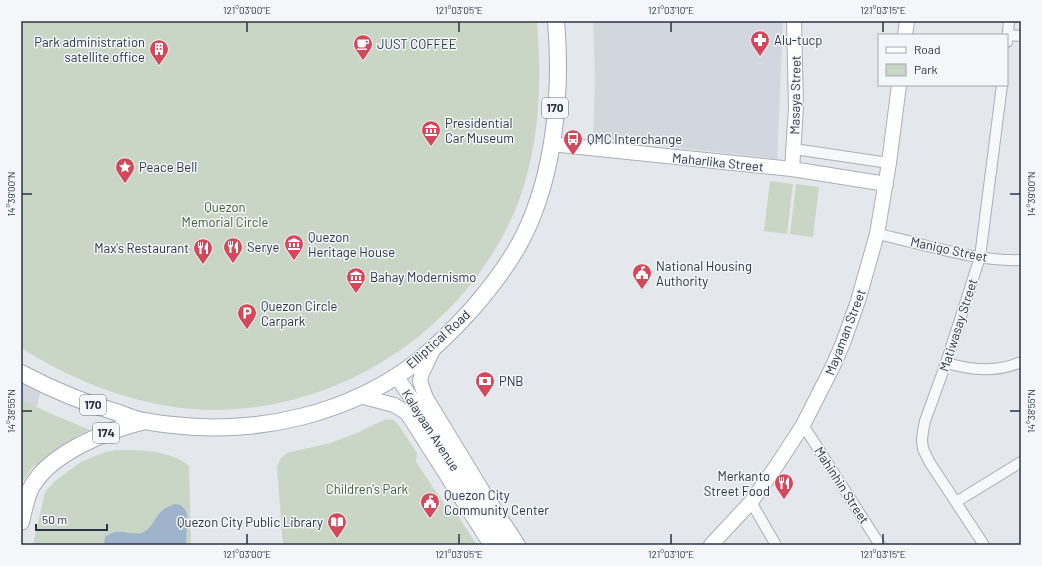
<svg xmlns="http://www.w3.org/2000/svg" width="1042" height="566" font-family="Barlow,sans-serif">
<rect width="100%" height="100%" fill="#e4e7ec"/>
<path fill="#d2d6de" d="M 593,21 L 783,21 L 777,159 L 593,138 L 595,79 Z
M 21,373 L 42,384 L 21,476 Z"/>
<path fill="#c9d6c5" d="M 21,21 L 537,21 C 542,82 540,145 518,203 C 465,338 318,427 174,407 C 120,399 67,377 21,348 Z
M 770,181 L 793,184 L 787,234 L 764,231 Z
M 796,184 L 819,187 L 813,237 L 790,234 Z
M 21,400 L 54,415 L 90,430 L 77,436 L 32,468 L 21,484 Z
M 392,419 L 398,424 L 417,453 L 416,462 L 448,510 L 456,513 L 477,545 L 283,545 L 277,467 L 281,458 L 287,453 L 330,443 L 357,433 L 384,420 Z
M 116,450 C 139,450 171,450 189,466 L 191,545 L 33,545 L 45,492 L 55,481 L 81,462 L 105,452 Z"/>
<path fill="#9fb4cc" d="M 175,504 C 181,504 185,508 187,514 L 186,545 L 104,545 L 105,537 C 120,526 128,536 142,533 C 150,530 154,520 159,514 C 163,509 169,506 175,504 Z"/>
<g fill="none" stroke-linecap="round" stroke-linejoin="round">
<defs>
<path id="street" d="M 1008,35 L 1021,36
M 1007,42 L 1009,21
M 794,149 L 889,163
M 877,234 C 922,243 975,262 1021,260
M 946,363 C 972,370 996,373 1021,362
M 803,425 L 880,545
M 751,502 L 776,545
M 956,502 L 1021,462
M 984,545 L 930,463 L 923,449 L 922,440 L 923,431 L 925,421 L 946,363 L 980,257 L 1002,85"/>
<path id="secondary" d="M 905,35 L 907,21
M 551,144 L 792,169 L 886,184
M 792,169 L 796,107 L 794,21
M 434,348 L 422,373 L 420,381 L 426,398 L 482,490 L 518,545
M 396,376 L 419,409 L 504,545
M 360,396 L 394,405 L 407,413 L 491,545
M 711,545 L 751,502 L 777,465 L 803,425 L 833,366 L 843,343 L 858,301 L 877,234 L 889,163 L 899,85"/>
<path id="primary" d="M 21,373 C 53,390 87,404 122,414 C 129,417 137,420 145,421 C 154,423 164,424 173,425 C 258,435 350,414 418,361 C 438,345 456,327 473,308 C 492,286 511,261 524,235 C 555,172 562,90 556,21
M 21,522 C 24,510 26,497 32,486 C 52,452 108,430 145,421"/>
</defs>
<use href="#street" stroke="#a9aeb7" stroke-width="12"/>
<use href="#secondary" stroke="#a9aeb7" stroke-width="16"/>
<use href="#primary" stroke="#a3abb8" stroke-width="18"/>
<use href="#street" stroke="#f7f8fa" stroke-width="10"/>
<use href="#secondary" stroke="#fff" stroke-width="14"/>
<use href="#primary" stroke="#fff" stroke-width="16"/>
</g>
<path fill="none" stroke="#2b3445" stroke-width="1.5" d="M 247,22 L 247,32M 459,22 L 459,32M 671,22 L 671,32M 883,22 L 883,32M 22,194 L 32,194M 1010,194 L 1020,194M 22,411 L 32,411M 1010,411 L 1020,411M 247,534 L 247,544M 459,534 L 459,544M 671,534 L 671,544M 883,534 L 883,544"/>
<defs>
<symbol id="pharmacy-pin" viewBox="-11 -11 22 30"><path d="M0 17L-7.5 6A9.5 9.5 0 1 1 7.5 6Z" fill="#d1495b" stroke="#f4f6f9"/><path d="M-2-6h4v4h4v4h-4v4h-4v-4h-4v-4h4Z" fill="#fff"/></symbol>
<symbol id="cafe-pin" viewBox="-11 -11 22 30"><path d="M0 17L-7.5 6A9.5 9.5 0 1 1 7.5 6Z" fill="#d1495b" stroke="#f4f6f9"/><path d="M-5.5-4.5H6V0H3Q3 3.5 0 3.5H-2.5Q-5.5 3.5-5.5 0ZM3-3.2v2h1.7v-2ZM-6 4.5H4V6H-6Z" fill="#fff"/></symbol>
<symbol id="building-pin" viewBox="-11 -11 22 30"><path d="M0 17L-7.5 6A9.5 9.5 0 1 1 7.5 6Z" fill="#d1495b" stroke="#f4f6f9"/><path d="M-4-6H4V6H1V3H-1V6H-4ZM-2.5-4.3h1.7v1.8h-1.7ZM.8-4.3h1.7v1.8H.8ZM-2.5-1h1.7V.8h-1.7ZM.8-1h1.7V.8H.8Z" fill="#fff"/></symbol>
<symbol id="museum-pin" viewBox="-11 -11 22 30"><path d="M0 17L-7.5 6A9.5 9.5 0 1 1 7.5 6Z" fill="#d1495b" stroke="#f4f6f9"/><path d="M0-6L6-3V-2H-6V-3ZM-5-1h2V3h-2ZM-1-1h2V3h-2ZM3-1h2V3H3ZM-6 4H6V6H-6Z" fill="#fff"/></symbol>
<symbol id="bus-pin" viewBox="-11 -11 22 30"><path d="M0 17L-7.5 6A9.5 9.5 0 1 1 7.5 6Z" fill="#d1495b" stroke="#f4f6f9"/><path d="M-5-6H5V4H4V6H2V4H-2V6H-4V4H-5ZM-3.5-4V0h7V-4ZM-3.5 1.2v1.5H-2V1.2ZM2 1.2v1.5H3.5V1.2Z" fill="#fff"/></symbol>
<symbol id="sight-pin" viewBox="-11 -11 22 30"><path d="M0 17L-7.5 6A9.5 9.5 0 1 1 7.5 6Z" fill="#d1495b" stroke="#f4f6f9"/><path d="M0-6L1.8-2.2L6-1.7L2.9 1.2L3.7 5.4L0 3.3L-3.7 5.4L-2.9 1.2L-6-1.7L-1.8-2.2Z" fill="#fff"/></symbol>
<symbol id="restaurant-pin" viewBox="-11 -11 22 30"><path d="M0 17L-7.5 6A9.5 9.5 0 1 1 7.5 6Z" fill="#d1495b" stroke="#f4f6f9"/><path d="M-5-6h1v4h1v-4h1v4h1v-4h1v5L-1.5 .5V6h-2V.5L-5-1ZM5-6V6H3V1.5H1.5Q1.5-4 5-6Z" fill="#fff"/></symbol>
<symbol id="civic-pin" viewBox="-11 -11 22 30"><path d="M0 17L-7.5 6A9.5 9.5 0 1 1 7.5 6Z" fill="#d1495b" stroke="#f4f6f9"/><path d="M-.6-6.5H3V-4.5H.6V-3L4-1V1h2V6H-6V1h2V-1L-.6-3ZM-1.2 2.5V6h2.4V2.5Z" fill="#fff"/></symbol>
<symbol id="parking-pin" viewBox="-11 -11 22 30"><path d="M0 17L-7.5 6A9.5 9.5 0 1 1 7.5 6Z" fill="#d1495b" stroke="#f4f6f9"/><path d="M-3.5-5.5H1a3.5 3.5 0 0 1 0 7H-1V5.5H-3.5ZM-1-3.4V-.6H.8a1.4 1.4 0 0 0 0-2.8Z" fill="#fff"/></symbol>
<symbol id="bank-pin" viewBox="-11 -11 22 30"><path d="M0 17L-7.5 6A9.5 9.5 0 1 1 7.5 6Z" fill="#d1495b" stroke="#f4f6f9"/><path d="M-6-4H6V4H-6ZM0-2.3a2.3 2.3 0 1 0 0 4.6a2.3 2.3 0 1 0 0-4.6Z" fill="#fff"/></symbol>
<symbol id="library-pin" viewBox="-11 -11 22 30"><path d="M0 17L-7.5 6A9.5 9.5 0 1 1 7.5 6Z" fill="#d1495b" stroke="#f4f6f9"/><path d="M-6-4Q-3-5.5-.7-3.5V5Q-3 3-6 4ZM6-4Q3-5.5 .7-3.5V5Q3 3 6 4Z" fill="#fff"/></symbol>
</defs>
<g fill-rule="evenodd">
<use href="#pharmacy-pin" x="749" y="29" width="22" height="30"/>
<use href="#cafe-pin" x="352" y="33" width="22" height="30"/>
<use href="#building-pin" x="148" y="38" width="22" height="30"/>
<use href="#museum-pin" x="420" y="119" width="22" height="30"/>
<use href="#bus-pin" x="562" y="128" width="22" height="30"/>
<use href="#sight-pin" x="114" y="156" width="22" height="30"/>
<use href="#museum-pin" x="283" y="233" width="22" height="30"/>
<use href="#restaurant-pin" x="222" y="236" width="22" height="30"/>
<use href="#restaurant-pin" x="192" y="237" width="22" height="30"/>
<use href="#civic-pin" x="631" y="262" width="22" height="30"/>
<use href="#museum-pin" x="345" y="266" width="22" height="30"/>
<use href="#parking-pin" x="236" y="302" width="22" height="30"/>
<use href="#bank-pin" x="474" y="370" width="22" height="30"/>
<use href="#restaurant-pin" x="773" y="472" width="22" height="30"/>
<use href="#civic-pin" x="419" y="491" width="22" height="30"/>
<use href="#library-pin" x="326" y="511" width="22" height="30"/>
</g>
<g text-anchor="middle" stroke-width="3" stroke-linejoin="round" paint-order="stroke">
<g fill="#f4f6f9" stroke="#676e7b" stroke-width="1">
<rect x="542" y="98" width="26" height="20" rx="3"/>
<rect x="80" y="395" width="26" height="20" rx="3"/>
<rect x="93" y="423" width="26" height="20" rx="3"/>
</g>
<g font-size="12" font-weight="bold" fill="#2b3445">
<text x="555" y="112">170</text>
<text x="93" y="409">170</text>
<text x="106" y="437">174</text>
</g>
<g font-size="13" fill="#2b3445" stroke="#f4f6f9" text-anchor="start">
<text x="774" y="45">Alu-tucp</text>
<text x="145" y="47" text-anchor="end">Park administration<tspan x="145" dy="15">satellite office</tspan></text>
<text x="377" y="49">JUST COFFEE</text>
<text x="445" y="128">Presidential<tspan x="445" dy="15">Car Museum</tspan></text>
<text x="587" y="144">QMC Interchange</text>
<text x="139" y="172">Peace Bell</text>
<text x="308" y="242">Quezon<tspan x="308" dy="15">Heritage House</tspan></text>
<text x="247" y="252">Serye</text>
<text x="189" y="253" text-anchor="end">Max's Restaurant</text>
<text x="656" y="271">National Housing<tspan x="656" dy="15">Authority</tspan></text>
<text x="370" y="282">Bahay Modernismo</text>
<text x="261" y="311">Quezon Circle<tspan x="261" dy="15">Carpark</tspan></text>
<text x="499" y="386">PNB</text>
<text x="770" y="481" text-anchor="end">Merkanto<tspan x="770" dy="15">Street Food</tspan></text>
<text x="444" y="500">Quezon City<tspan x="444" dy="15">Community Center</tspan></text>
<text x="323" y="527" text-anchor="end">Quezon City Public Library</text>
</g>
<g font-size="13" fill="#2b3445" stroke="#f4f6f9">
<text transform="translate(795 95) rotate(-89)" y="5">Masaya Street</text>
<text transform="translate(718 162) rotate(6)" y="5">Maharlika Street</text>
<text transform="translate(949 249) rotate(12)" y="5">Manigo Street</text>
<text transform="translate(958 325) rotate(-72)" y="5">Matiwasay Street</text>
<text transform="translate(845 332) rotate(-69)" y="5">Mayaman Street</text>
<text transform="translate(438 339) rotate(-42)" y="5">Elliptical Road</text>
<text transform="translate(431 430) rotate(57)" y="5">Kalayaan Avenue</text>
<text transform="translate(842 485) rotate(57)" y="5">Mahinhin Street</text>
</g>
<g font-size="13" fill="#3f6138" stroke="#f4f6f9">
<text x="225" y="212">Quezon<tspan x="225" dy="15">Memorial Circle</tspan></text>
<text x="367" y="494">Children's Park</text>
</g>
</g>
<rect width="1042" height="566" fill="none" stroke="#f4f6f9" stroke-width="44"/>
<rect x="878" y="34" width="130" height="52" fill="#f4f6f9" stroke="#a4a8b1"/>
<rect x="886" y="47" width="20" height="6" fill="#ffffff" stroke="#a4a8b1"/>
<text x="914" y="54" font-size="12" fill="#2b3445">Road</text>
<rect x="886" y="64" width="20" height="12" fill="#c9d6c5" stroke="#a4a8b1"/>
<text x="914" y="74" font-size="12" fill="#2b3445">Park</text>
<path d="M36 524v6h71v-6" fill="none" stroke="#2b3445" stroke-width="2"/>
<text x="42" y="524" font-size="12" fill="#2b3445" stroke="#f4f6f9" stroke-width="3" paint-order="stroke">50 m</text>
<rect x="22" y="22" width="998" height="522" fill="none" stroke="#2b3445" stroke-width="1.5"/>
<g font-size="10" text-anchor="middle" fill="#2b3445">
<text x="247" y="14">121°03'00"E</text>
<text x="459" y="14">121°03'05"E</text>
<text x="671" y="14">121°03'10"E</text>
<text x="883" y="14">121°03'15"E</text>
<text transform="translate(11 194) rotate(-90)" y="4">14°39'00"N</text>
<text transform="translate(1031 194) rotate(-90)" y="4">14°39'00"N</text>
<text transform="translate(11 411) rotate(-90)" y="4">14°38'55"N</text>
<text transform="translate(1031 411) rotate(-90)" y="4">14°38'55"N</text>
<text x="247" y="558">121°03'00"E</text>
<text x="459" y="558">121°03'05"E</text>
<text x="671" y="558">121°03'10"E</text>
<text x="883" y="558">121°03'15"E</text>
</g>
</svg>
